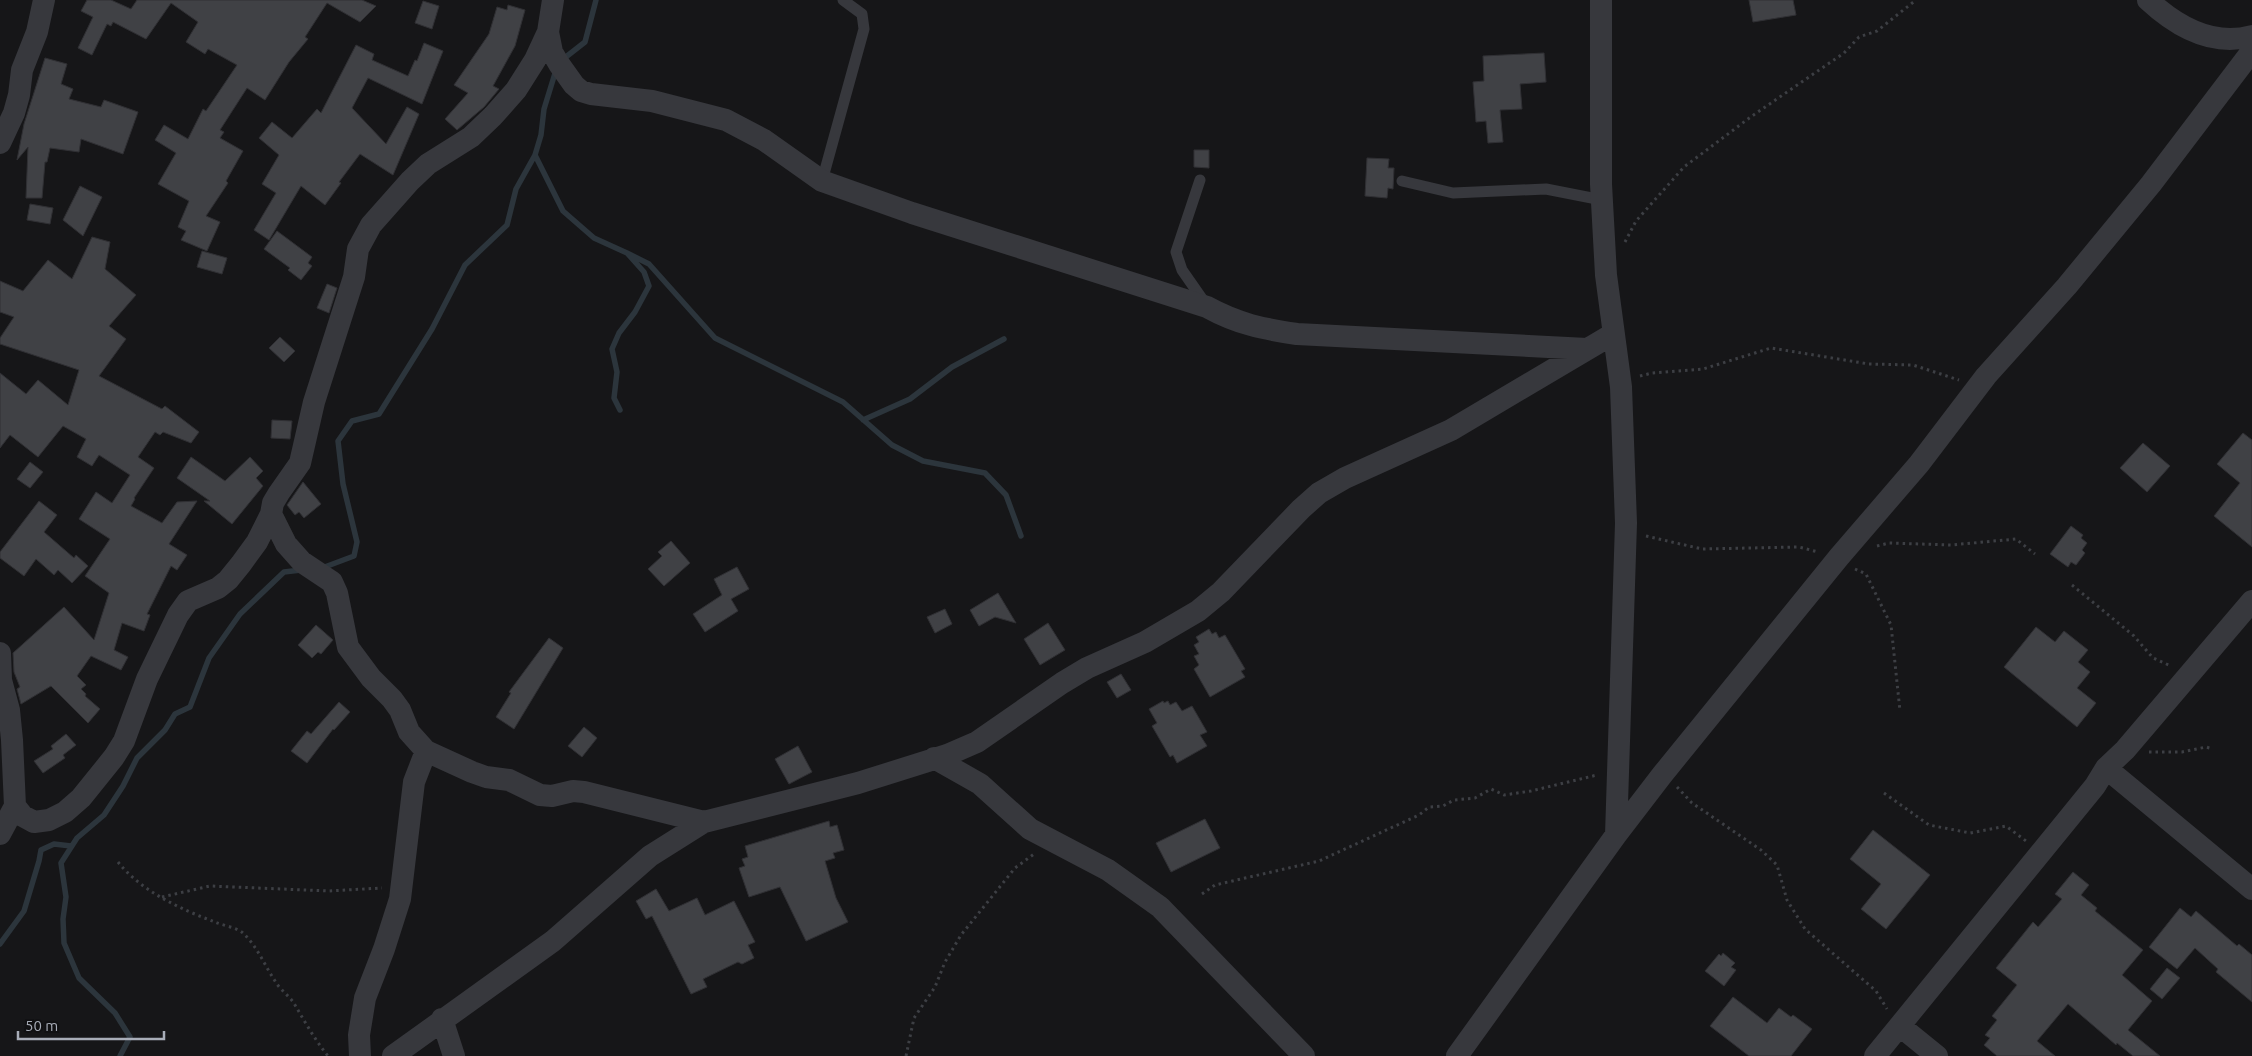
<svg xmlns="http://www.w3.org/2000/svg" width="2252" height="1056" font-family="Ubuntu,sans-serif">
<rect width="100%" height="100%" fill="#161618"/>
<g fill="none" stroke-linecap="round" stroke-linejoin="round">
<path stroke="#2c353c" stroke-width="5.5" d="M 562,60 L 585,42 L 596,0
M 535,155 L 563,211 L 594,238 L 627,253 L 644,272 L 649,286 L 635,312 L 619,333 L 612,349 L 617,372 L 614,398 L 620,410
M 627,253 L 649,264 L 715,338 L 843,402 L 892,445 L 923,461 L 985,473 L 1006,495 L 1021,536
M 863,420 L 910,399 L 952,367 L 1004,339
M 322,568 L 354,556 L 357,542 L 343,484 L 338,441 L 352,421 L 379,414 L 432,329 L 465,265 L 507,225 L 516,189 L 535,155 L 541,135 L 544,109 L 556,70
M 0,944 L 24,911 L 39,861 L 41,850 L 54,844 L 71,846
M 120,1056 L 130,1037 L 115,1013 L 79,978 L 64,943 L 63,919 L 66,897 L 61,863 L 77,838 L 104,815 L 123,786 L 137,758 L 165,730 L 175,714 L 190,707 L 209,658 L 240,614 L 284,572 L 301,570"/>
</g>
<path fill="#404145" stroke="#303034" d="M 87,0 L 111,0 L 131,9 L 137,0 L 362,0 L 376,6 L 360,22 L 327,3 L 305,37 L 308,39 L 289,62 L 265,100 L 247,88 L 220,130 L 224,132 L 220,138 L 243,151 L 226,181 L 228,183 L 206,216 L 220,222 L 207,251 L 181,240 L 186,231 L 178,227 L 189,201 L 158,184 L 176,153 L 155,140 L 164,125 L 188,139 L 203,109 L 206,111 L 237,65 L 208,49 L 205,54 L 186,42 L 198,22 L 171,3 L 146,39 L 113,22 L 111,26 L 107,24 L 92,55 L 78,48 L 93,17 L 81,11 Z
M 1749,0 L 1793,0 L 1796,15 L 1753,22 Z
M 423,1 L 439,6 L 432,29 L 415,23 Z
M 508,5 L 525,10 L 515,46 L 493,86 L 499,89 L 484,107 L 457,130 L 445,119 L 468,93 L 454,85 L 489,34 L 497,7 L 507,10 Z
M 424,43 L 443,51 L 422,104 L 368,78 L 352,108 L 386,144 L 407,107 L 419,114 L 393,175 L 360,154 L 339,182 L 341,183 L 325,205 L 301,186 L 269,240 L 254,230 L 276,193 L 262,184 L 279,155 L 259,138 L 272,122 L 292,138 L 317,109 L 321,113 L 356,45 L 374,54 L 372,60 L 408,76 L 415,60 L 417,61 Z
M 1544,53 L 1546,82 L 1520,84 L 1522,109 L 1500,110 L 1503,142 L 1488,143 L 1486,121 L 1476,122 L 1473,82 L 1484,81 L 1483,56 Z
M 45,58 L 67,64 L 61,84 L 73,89 L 69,99 L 101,107 L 104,100 L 138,112 L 123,154 L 81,139 L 79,152 L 50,148 L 47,162 L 45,162 L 42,198 L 26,198 L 28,147 L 17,160 L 24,124 Z
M 1194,150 L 1209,150 L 1209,168 L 1194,167 Z
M 1367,158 L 1389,159 L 1388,168 L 1394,168 L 1393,189 L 1388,188 L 1387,198 L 1365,196 Z
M 80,186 L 102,197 L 83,236 L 63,220 Z
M 30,204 L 53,208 L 50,224 L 27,220 Z
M 277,231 L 312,257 L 308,263 L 312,266 L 301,280 L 288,270 L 290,268 L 264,249 Z
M 92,237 L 110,242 L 105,269 L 136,295 L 109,326 L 126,339 L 99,376 L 162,409 L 165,406 L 199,432 L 191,443 L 163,432 L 160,435 L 155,432 L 138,457 L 154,468 L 134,498 L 135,499 L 131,506 L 162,523 L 177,502 L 197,501 L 169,544 L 187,555 L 177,570 L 171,566 L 147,614 L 150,615 L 144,631 L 122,623 L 114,650 L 128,657 L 121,670 L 91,656 L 77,676 L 86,685 L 81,689 L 86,694 L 85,696 L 100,709 L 88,723 L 51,686 L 21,704 L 17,689 L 20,687 L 14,672 L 13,653 L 64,607 L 94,640 L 109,593 L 85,576 L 110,539 L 79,519 L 96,492 L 112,503 L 130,475 L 99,455 L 92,466 L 77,457 L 86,439 L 63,426 L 38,457 L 10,435 L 0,448 L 0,373 L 26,394 L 38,380 L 68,405 L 79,370 L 0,344 L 0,338 L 14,317 L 0,312 L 0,281 L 23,291 L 48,260 L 72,279 Z
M 202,251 L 227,258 L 222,274 L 197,267 Z
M 327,284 L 337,288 L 329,313 L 317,308 Z
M 280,337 L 295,351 L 284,362 L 269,348 Z
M 272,420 L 292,421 L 290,439 L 271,438 Z
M 2243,433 L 2252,440 L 2252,547 L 2214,516 L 2240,483 L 2217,464 Z
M 2143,443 L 2170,466 L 2147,492 L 2120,468 Z
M 191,457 L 225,481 L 250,457 L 263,471 L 256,478 L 263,486 L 232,524 L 204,501 L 210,501 L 177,478 Z
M 30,462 L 43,472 L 30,488 L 17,479 Z
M 303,482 L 321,504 L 304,518 L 299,512 L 295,515 L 287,505 Z
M 39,501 L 57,515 L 44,532 L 74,558 L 76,555 L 88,566 L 72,583 L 58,570 L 54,575 L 36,559 L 24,576 L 0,558 L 0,552 Z
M 2071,526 L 2083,535 L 2081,538 L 2087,543 L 2082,550 L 2085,553 L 2076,565 L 2071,562 L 2068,567 L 2050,554 Z
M 671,541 L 690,563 L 664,586 L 648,569 L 662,556 L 658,552 Z
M 737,567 L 749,589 L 731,599 L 738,611 L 705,632 L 693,614 L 722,595 L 714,579 Z
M 998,593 L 1016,623 L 995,617 L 979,626 L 970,610 Z
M 945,609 L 952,624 L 935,633 L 927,617 Z
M 1048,623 L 1065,650 L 1040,665 L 1024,639 Z
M 316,625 L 333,640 L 321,654 L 318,652 L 312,658 L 298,645 Z
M 2036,627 L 2055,642 L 2064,631 L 2088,650 L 2078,662 L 2090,672 L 2077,688 L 2096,703 L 2077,727 L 2004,667 Z
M 1209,629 L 1212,634 L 1216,632 L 1219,638 L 1225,635 L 1245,669 L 1241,671 L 1245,677 L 1210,697 L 1194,669 L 1199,665 L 1194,656 L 1199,654 L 1194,645 L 1199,642 L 1196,637 Z
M 549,638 L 563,648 L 514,729 L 496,717 L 511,693 L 509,692 Z
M 1121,674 L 1131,690 L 1117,698 L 1107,682 Z
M 1163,701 L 1164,703 L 1168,701 L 1170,705 L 1176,702 L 1182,711 L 1192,706 L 1207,732 L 1200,735 L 1207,746 L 1177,763 L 1173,755 L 1170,757 L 1152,726 L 1157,723 L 1149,709 Z
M 339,702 L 350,712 L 334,730 L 333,729 L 307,763 L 291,751 L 307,731 L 311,734 Z
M 584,727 L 597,738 L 582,757 L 568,746 Z
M 66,734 L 76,745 L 63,755 L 65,758 L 43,773 L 34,761 L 53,749 L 51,746 Z
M 798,746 L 812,772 L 789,784 L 775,759 Z
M 1205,819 L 1220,848 L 1171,872 L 1156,843 Z
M 829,821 L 830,827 L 837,825 L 844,850 L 833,853 L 835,858 L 825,861 L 836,898 L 848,922 L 806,941 L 780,887 L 749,897 L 739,868 L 745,866 L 742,859 L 748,857 L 745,846 Z
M 1873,830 L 1930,875 L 1886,929 L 1861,909 L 1881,884 L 1850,859 Z
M 2073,872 L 2089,885 L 2081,895 L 2097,908 L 2095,911 L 2143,950 L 2122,975 L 2152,1001 L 2128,1030 L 2160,1056 L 2133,1056 L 2117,1043 L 2116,1045 L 2068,1004 L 2037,1041 L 2055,1056 L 1997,1056 L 1984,1045 L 1990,1038 L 1985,1035 L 1997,1020 L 1992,1016 L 2017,985 L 1996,968 L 2033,922 L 2038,927 L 2062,899 L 2055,894 Z
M 656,889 L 669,911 L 697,898 L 705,915 L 734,901 L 755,942 L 748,945 L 754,958 L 742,964 L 738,962 L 703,979 L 707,987 L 691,994 L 652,916 L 646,919 L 636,901 Z
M 2180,908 L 2191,917 L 2196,911 L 2237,946 L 2239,944 L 2252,955 L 2252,1002 L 2216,972 L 2218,969 L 2195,948 L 2177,969 L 2149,947 Z
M 1723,953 L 1735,963 L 1731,967 L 1736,970 L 1724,986 L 1705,971 L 1719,954 L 1721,956 Z
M 2167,968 L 2180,978 L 2162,999 L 2150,989 Z
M 1733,997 L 1767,1023 L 1779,1008 L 1791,1017 L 1793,1015 L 1812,1029 L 1791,1056 L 1749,1056 L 1710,1026 Z"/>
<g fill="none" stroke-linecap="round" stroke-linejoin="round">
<path stroke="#3d3f44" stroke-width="3" stroke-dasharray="2.5 4" stroke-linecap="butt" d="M 1625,242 L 1636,221 L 1684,167 L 1752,116 L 1844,53 L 1859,37 L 1877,31 L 1916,0
M 1640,376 L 1652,373 L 1703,369 L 1771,348 L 1869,364 L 1913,365 L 1959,380
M 1646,536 L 1702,549 L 1799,547 L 1818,552
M 1877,546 L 1889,543 L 1951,545 L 2016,539 L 2035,554
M 1855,569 L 1866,574 L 1891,625 L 1900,711
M 2072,585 L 2134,636 L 2153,658 L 2171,666
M 2149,752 L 2182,752 L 2206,747 L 2213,749
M 1677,787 L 1692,803 L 1761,850 L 1777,865 L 1787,900 L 1805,929 L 1876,991 L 1887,1009
M 1884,793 L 1929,825 L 1970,833 L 2006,826 L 2026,841
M 118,862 C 141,891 180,909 215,922 C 224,926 236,927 243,933 C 257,946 265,966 275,981 C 280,990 290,996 295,1005 C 305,1022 315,1040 328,1056
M 1202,894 L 1215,885 L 1319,861 L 1419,815 L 1429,807 L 1443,806 L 1454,800 L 1475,798 L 1491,789 L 1504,795 L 1531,791 L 1597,775
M 162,897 L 210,886 L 329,891 L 382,888
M 906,1056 L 914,1018 L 935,987 L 945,962 L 961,935 L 1015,868 L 1034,854"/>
<path stroke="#37383d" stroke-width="11" d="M 1200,180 L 1176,252 L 1182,270 L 1205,303
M 822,181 L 864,29 L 862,14 L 843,0
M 1402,181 L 1453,193 L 1546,189 L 1602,200"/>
<path stroke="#37383d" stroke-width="22" d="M 1601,0 L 1601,184 L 1606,275 L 1621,387 L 1626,523 L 1616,835
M 2148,0 C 2176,26 2212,47 2252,36
M 548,32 L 552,52 L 559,64 L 574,85 L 581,91 L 591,94 L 652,101 L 726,120 L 764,140 L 822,181 L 912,213 L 1207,307 C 1238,324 1263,329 1297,334 L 1587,349
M 0,143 L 14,113 L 19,95 L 22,70 L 37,32 L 44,0
M 271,514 L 286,544 L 302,562 L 332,582 L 337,593 L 348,647 L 371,678 L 392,699 L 400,710 L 409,732 L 426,751 L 472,772 L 486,777 L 509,780 L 540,795 L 552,796 L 573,791 L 584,792 L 704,822
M 0,653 L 1,680 L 9,710 L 12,740 L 15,806 L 0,834
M 934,758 L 980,784 L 1030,829 L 1108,870 L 1160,907 L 1304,1056
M 2106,768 L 2252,889
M 15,806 L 23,816 L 34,822 L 49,820 L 65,812 L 81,798 L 114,757 L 124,741 L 147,679 L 178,615 L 188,601 L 218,588 L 228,580 L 241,564 L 257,542 L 271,514 L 273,503 L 279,493 L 300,463 L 314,402 L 354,277 L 358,249 L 371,225 L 410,181 L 428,164 L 471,137 L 493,116 L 516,90 L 535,60 L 548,32 L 553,0
M 442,1019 L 454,1056
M 1900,1026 L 1937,1056
M 360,1056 L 359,1035 L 365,998 L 384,949 L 400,899 L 414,782 L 426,751
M 393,1056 L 553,941 L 650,856 L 704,822 L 858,783 L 947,755 L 977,742 L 1062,683 L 1087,668 L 1145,642 L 1198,611 L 1221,592 L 1301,509 L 1319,493 L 1345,478 L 1451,430 L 1613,334
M 1457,1056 L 1616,835 L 1662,775 L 1839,557 L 1919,464 L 1986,376 L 2067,286 L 2151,184 L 2252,51
M 1875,1056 L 2095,786 L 2106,768 L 2125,750 L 2252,601"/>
</g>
<path d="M18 1031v8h146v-8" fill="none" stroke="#a8adb8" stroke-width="2.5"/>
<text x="25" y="1031" font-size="15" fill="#a8adb8" stroke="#111113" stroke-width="4" paint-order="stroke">50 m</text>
</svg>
